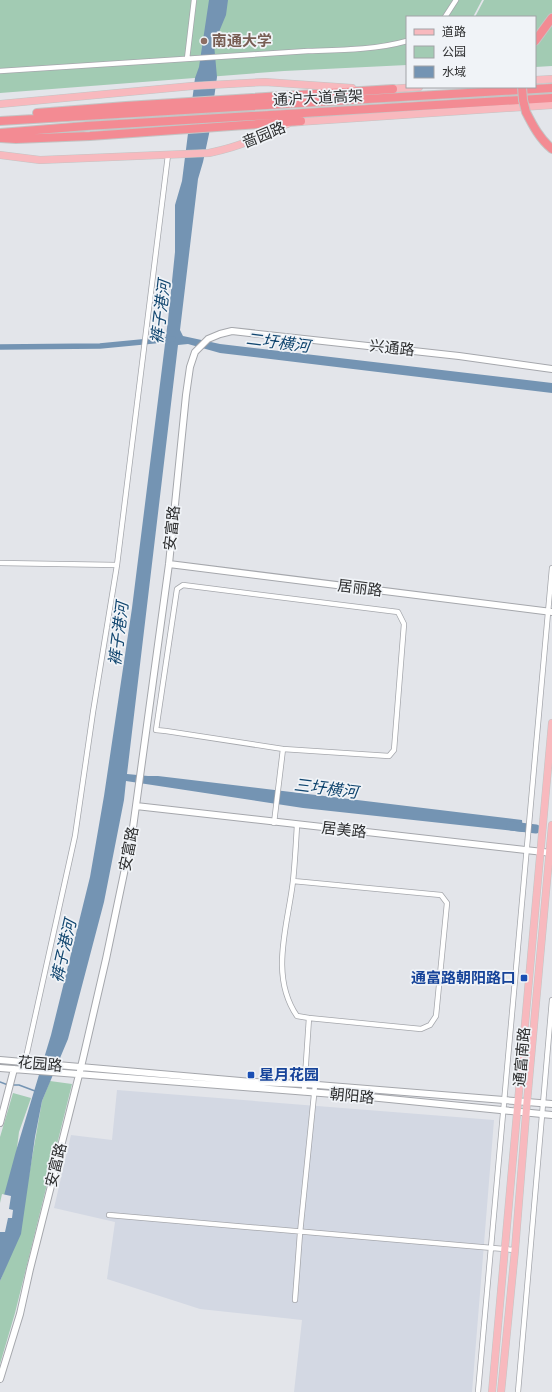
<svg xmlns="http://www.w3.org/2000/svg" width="552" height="1392" font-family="Karla,'Noto Sans SC',sans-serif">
<rect width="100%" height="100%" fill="#e3e5ea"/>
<path fill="#d3d8e3" d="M 117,1090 L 494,1120 L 472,1392 L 294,1392 L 302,1320 L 200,1309 L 107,1279 L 115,1222 L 54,1208 L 71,1135 L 112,1140 Z"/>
<path fill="#a2cbb3" d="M 0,0 L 482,0 L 473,17 L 407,17 L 407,65 L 284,71 L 0,93 Z
M 484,0 L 552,0 L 552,66 L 535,67 L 535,17 L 475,17 Z
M 50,1081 L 72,1084 L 15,1313 L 0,1364 L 0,1281 L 8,1261 L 26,1192 L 42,1101 Z
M 13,1093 L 31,1098 L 19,1132 L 11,1196 L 0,1242 L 0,1137 Z"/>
<path fill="#7494b3" d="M 209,0 L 228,0 L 226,15 L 214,44 L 217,77 L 209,134 L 203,162 L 198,179 L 180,330 L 183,336 L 220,344 L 552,383 L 552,393 L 220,353 L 188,344 L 178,345 L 127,774 L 148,776 L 158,776 L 522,820 L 523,832 L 303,808 L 126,781 L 124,800 L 104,902 L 68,1039 L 42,1101 L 35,1137 L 21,1234 L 0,1281 L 0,1210 L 16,1151 L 51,1035 L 90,877 L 104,796 L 132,608 L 168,320 L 175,252 L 175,205 L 182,181 L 195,78 L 199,67 Z"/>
<path fill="#e3e5ea" d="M 2,1194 L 11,1196 L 9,1209 L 13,1210 L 12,1218 L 8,1218 L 5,1232 L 0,1232 L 0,1203 Z"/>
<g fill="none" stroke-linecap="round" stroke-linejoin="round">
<path stroke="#7494b3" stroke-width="1.5" d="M 0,1082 L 8,1085
M 12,1085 L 19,1085 L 35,1091"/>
<path stroke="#7494b3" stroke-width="5.5" d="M 0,347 L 100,346 L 173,339"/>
<path stroke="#7494b3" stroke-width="9" d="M 511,826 L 536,829"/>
<defs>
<path id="street" d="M 445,17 L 456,0
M 187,59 L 194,0
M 0,71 L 308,51 C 341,50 375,50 407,41
M 0,563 L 117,565
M 183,585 L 398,612 L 404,624 L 394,750 L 389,756 L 283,749 L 166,731 L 156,730 L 177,589 Z
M 274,823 L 283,749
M 293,881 L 441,895 L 447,903 L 436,1016 L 430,1025 L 421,1029 L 309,1018 L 297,1016 C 269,975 288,925 293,881 C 295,862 296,843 297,825
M 25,1062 L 75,836 L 93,712 L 117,565 L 168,155
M 304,1092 L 309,1018
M 109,1215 L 515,1250
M 295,1300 L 300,1233 L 315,1085
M 478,1392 L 552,568
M 518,1392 L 552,1000"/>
<path id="secondary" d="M 169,564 L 552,612
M 136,806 L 552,853
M 0,1060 L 252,1082 L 305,1084 L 552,1104
M 0,1068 L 359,1096 L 552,1115
M 0,1123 L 14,1069
M 0,1379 L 20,1314 L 30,1269 L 81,1067 L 106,959 L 132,835 L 169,564 L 186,395 L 190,367 L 195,352 L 208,339 L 220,334 L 232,331 L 459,356 L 552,369"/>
<path id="primary" d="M 535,80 L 552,79
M 389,89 L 419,87
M 0,104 L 192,86 L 265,82 L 352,88
M 297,122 L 552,105
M 0,155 L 40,160 L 209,153 C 223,150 235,147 249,141 C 263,135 271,128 287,124
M 492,1392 L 552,723
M 501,1392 L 515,1250 L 527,1102 L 552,825"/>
<path id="highway" d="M 535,41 L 552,18
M 526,112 C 533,126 540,139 552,149
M 37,113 L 126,106 L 393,89
M 0,121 L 552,88
M 0,133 L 86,126 L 552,98
M 0,138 L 16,139 L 90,136 L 301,121"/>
</defs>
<use href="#street" stroke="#a5a7ac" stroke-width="6"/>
<use href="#secondary" stroke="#a5a7ac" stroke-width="8"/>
<use href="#primary" stroke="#c4c4c4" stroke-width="8"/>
<use href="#highway" stroke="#c4c4c4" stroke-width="10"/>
<use href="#street" stroke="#fff" stroke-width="4.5"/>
<use href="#secondary" stroke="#fff" stroke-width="6"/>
<use href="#primary" stroke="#f8b9be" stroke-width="7"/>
<use href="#highway" stroke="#f38b93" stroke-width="8"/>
<defs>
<path id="highway-bridge" d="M 522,87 L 523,100 L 526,112"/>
</defs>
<use href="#highway-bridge" stroke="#c4c4c4" stroke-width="10" stroke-linecap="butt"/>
<use href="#highway-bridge" stroke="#f38b93" stroke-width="8"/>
</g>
<circle fill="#8d6e63" stroke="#f0f3f7" stroke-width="1.5" cx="204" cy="41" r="4"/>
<g fill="#1a4fb4" stroke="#f0f3f7" stroke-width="1.5">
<rect x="520" y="974" width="8" height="8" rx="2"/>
<rect x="247" y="1071" width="8" height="8" rx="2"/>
</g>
<g text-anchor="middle" stroke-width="3.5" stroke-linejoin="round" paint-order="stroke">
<g font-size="15" font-weight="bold" fill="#785e54" stroke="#f0f3f7" text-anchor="start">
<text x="212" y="46">南通大学</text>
</g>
<g font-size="15" fill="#2c2d2e" stroke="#f0f3f7">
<text transform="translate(318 98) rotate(-3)" y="5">通沪大道高架</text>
<text transform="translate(264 135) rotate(-22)" y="5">啬园路</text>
<text transform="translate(392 348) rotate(6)" y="5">兴通路</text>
<text transform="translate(172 528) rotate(-84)" y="5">安富路</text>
<text transform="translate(360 588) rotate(7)" y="5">居丽路</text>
<text transform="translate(344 830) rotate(6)" y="5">居美路</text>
<text transform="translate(129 849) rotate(-79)" y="5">安富路</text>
<text transform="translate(522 1057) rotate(-85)" y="5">通富南路</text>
<text transform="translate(40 1064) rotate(5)" y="5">花园路</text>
<text transform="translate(352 1096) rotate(5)" y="5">朝阳路</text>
<text transform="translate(56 1165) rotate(-76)" y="5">安富路</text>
</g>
<g font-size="15" font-weight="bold" fill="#164399" stroke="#f0f3f7" text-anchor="end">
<text x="516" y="983">通富路朝阳路口</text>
<text x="259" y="1080" text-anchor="start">星月花园</text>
</g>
<g font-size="16" font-style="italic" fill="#11466f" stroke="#f0f3f7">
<text transform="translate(160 312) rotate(-83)" y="6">裤子港河</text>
<text transform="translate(278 342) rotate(7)" y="6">二圩横河</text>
<text transform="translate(118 634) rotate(-83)" y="6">裤子港河</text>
<text transform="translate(326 788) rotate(7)" y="6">三圩横河</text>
<text transform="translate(63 951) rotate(-77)" y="6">裤子港河</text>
</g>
</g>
<rect x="406" y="16" width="130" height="72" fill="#f0f3f7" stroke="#a2a4a7"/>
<rect x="414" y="29" width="20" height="6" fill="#f8b9be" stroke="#a2a4a7"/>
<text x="442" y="36" font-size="12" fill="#2c2d2e">道路</text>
<rect x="414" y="46" width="20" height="12" fill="#a2cbb3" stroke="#a2a4a7"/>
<text x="442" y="56" font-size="12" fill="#2c2d2e">公园</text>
<rect x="414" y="66" width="20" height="12" fill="#7494b3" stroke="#a2a4a7"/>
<text x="442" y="76" font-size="12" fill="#2c2d2e">水域</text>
</svg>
